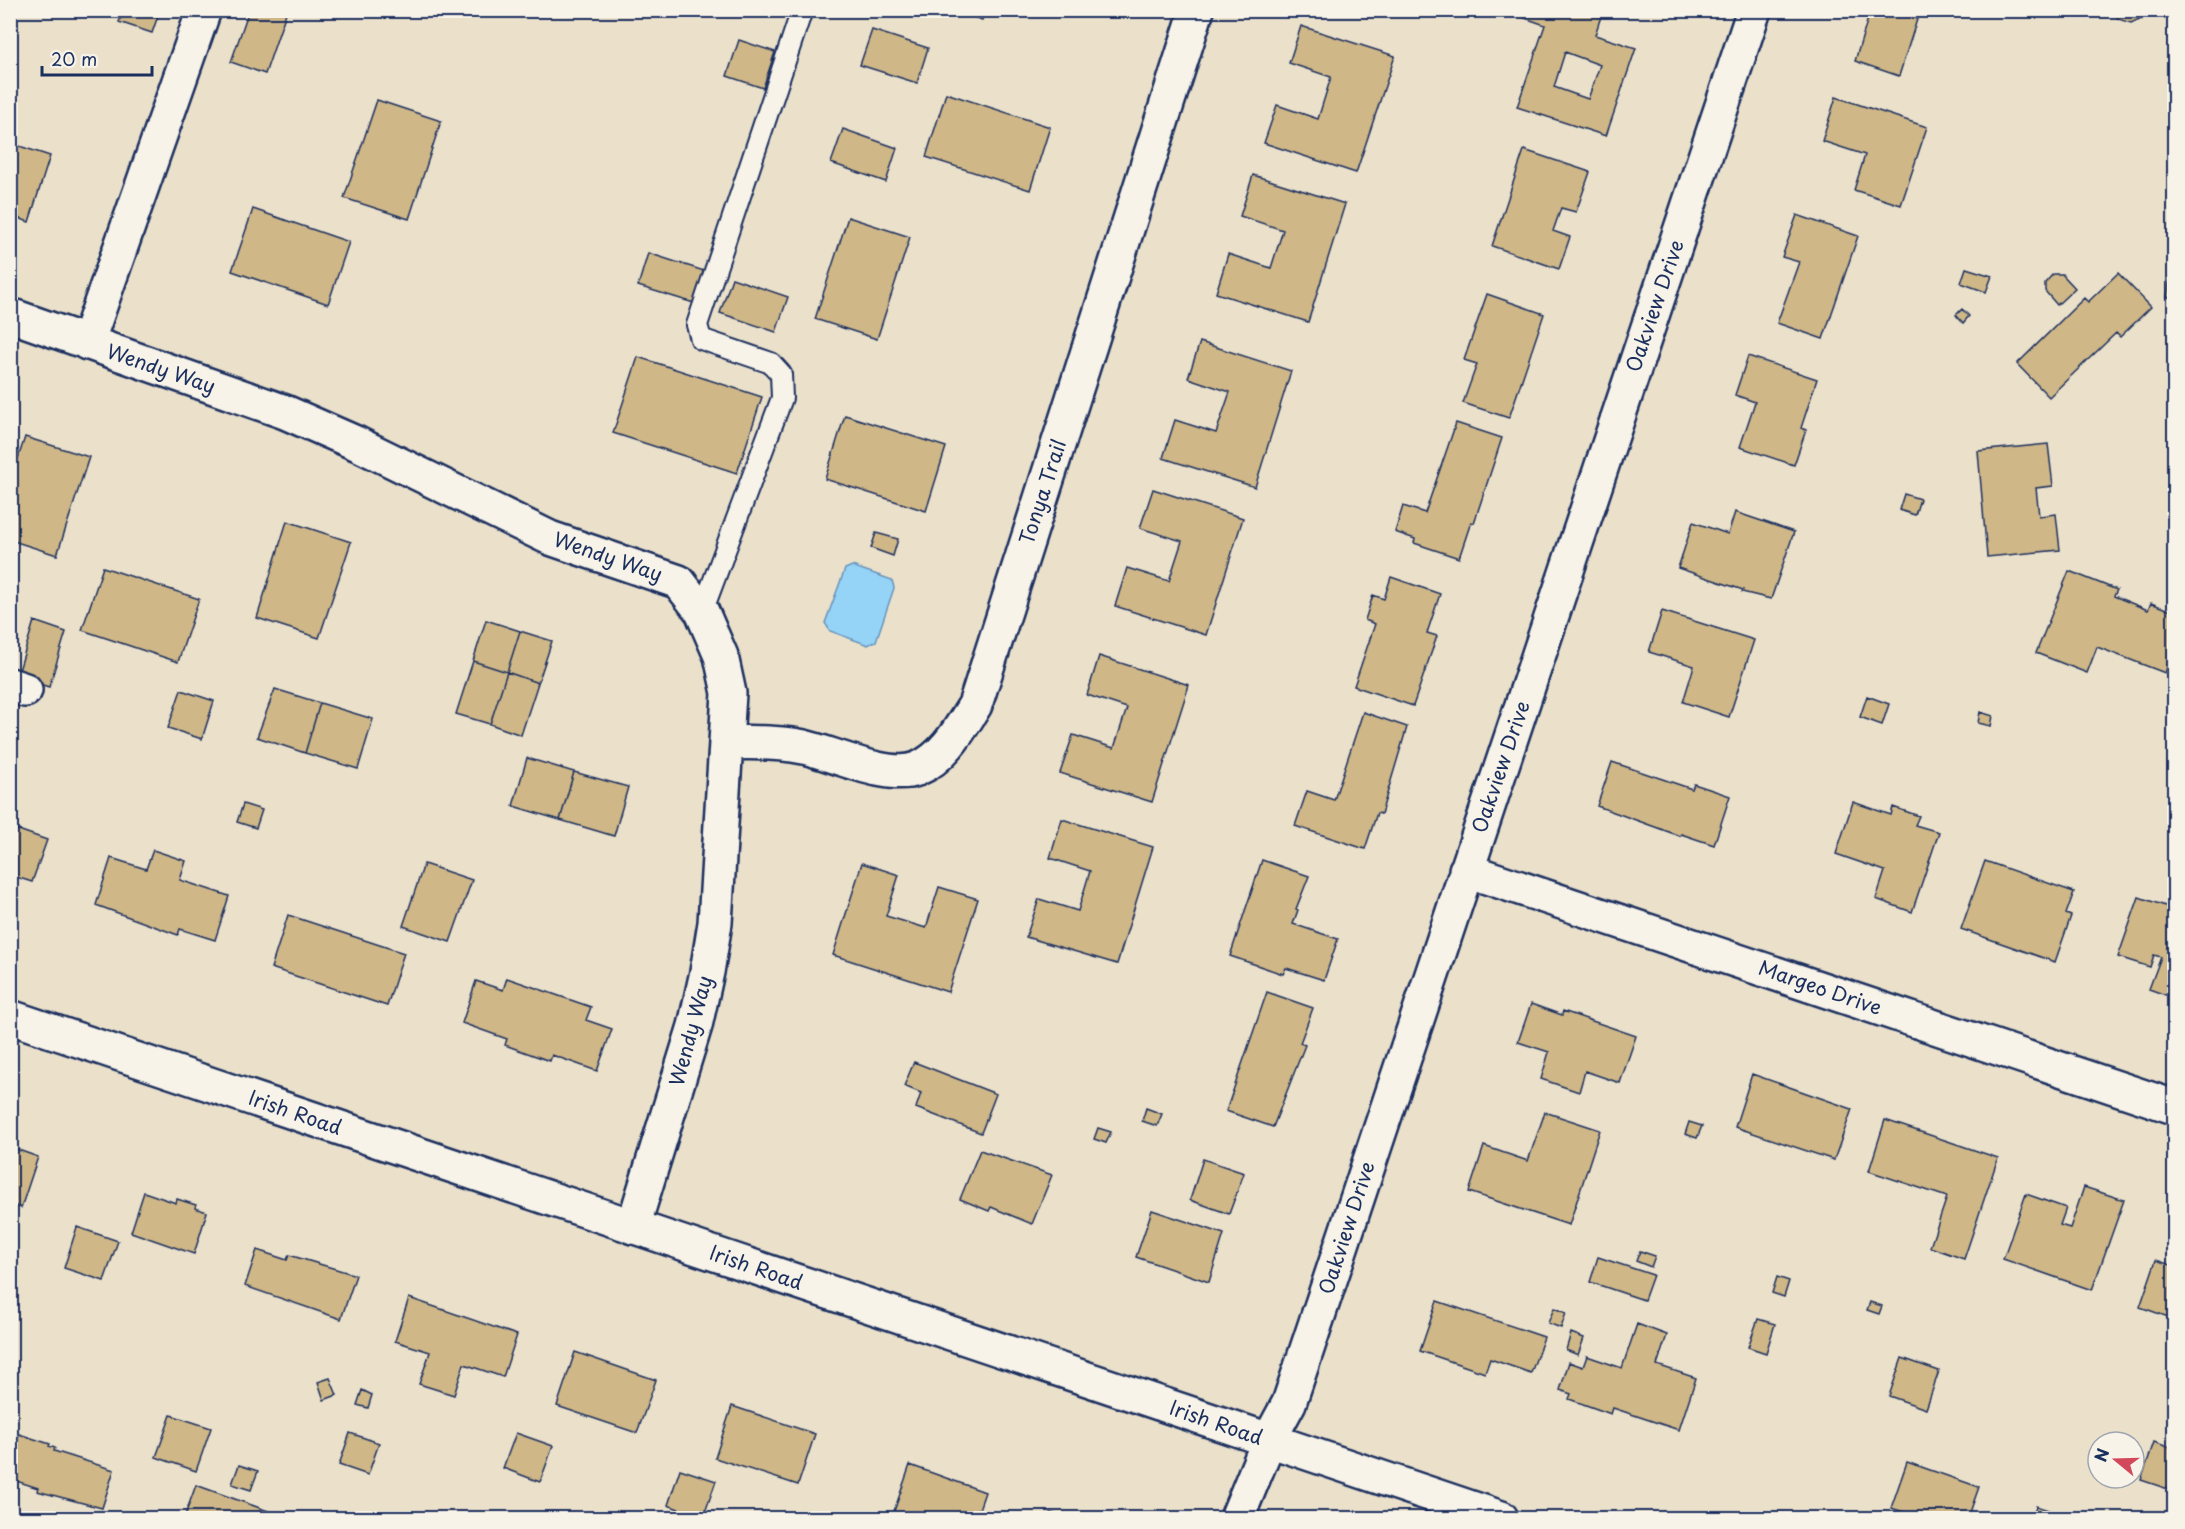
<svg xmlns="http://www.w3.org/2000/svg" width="2185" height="1529" font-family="'Playpen Sans',sans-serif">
<rect width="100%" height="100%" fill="#ebe1cb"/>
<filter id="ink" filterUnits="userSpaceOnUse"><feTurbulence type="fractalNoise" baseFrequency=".0167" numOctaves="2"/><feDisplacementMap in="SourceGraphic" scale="12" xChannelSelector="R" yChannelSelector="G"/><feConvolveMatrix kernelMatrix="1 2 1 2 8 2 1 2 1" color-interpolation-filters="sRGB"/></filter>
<g filter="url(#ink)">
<path fill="#96d4f7" stroke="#6592ba" stroke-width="1.5" d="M 852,566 L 892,580 L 894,588 L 876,641 L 868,645 L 830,631 L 825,623 L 845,569 Z"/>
<path fill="#cfb787" stroke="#1b2f5e" stroke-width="1.5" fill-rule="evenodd" d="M 124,10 L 160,10 L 152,33 L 119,22 Z
M 249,10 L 287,10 L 265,74 L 231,62 Z
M 954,10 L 985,10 L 982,20 Z
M 1520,10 L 1603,10 L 1595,35 L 1636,48 L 1606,136 L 1517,107 L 1545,25 L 1519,16 ZM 1565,52 L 1600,65 L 1588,99 L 1554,87 Z
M 1861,10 L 1920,10 L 1899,76 L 1855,61 L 1869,15 Z
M 2114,10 L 2144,10 L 2142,18 L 2131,23 L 2118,19 Z
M 1301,26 L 1395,56 L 1356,173 L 1264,143 L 1277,105 L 1318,119 L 1331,77 L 1289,63 Z
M 872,30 L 928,48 L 917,83 L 860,65 Z
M 739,40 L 775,52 L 763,88 L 727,76 Z
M 946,93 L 1050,127 L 1030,190 L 926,157 Z
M 1836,97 L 1927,127 L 1901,205 L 1854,190 L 1865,155 L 1822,141 Z
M 377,100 L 441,121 L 409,219 L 344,198 Z
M 843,129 L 897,148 L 886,182 L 831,163 Z
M 10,143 L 50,156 L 29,222 L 10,215 Z
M 1524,150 L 1590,172 L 1576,212 L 1561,208 L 1553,231 L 1570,237 L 1559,269 L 1492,246 Z
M 1253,175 L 1345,204 L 1308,322 L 1216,293 L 1228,254 L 1271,268 L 1283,230 L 1240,216 Z
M 253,209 L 349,242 L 328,304 L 232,271 Z
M 1797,215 L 1858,236 L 1823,339 L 1777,323 L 1799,262 L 1782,257 Z
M 848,217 L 910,237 L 877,339 L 815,319 Z
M 2174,247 L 2174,298 L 2167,297 Z
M 648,253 L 704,271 L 694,303 L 638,286 Z
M 1966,268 L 1992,276 L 1986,292 L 1961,283 Z
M 2118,273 L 2151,307 L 2120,337 L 2116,333 L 2049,397 L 2017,364 L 2084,298 L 2088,302 Z
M 2053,274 L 2062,274 L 2075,288 L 2057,305 L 2045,291 L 2045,283 Z
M 732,278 L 788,297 L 776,332 L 720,313 Z
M 1487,294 L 1544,314 L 1509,418 L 1463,403 L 1477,364 L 1464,360 Z
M 1962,309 L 1969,316 L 1963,323 L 1956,315 Z
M 1200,342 L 1291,371 L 1255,487 L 1163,458 L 1175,420 L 1216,433 L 1230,392 L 1188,378 Z
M 1748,356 L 1817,379 L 1801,428 L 1806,430 L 1794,465 L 1740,447 L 1755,402 L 1735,395 Z
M 638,357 L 762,397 L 737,473 L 613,433 Z
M 845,415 L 946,447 L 926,511 L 825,479 Z
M 1456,423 L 1502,438 L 1474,523 L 1471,522 L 1459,558 L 1414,543 L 1415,539 L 1395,532 L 1403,506 L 1425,513 Z
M 25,437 L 89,457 L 57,555 L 10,540 L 10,483 Z
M 2048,444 L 2053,486 L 2036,488 L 2039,516 L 2056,514 L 2060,550 L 1987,557 L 1978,451 Z
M 1153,489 L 1243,518 L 1206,635 L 1115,606 L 1127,568 L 1169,581 L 1182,541 L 1140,528 Z
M 1904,494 L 1920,499 L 1915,515 L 1899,510 Z
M 1735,512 L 1794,532 L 1771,599 L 1742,592 L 1743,590 L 1678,568 L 1693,522 L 1728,534 Z
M 287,521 L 351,542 L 319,638 L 257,618 Z
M 876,533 L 898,539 L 893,556 L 871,548 Z
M 103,567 L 199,599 L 178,662 L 82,630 Z
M 2069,571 L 2117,590 L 2114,596 L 2148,610 L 2151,603 L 2174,612 L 2174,649 L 2165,673 L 2097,647 L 2087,673 L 2036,653 Z
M 1391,577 L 1440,594 L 1427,633 L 1437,636 L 1413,706 L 1354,686 L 1375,624 L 1365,620 L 1373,595 L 1384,599 Z
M 1662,611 L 1754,640 L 1729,717 L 1683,702 L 1694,666 L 1649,652 Z
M 486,620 L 520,631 L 507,672 L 473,661 Z
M 34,621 L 66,632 L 49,687 L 17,677 Z
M 520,631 L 552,641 L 538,683 L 507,672 Z
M 1099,656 L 1189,685 L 1152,802 L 1060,773 L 1073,735 L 1114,748 L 1127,708 L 1087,695 Z
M 473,661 L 507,672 L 490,724 L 456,714 Z
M 507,672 L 538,683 L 521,735 L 490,724 Z
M 275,689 L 320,703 L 305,753 L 257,737 Z
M 181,690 L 214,701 L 202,739 L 168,728 Z
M 1867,696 L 1889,704 L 1882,725 L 1860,717 Z
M 320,703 L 373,719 L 358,769 L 305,753 Z
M 1363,712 L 1407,727 L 1381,814 L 1377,813 L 1365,849 L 1295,826 L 1307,791 L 1334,800 Z
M 1980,712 L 1993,716 L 1991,726 L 1978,723 Z
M 527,758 L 574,772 L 560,820 L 513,806 Z
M 1612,762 L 1692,789 L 1694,784 L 1730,796 L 1714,845 L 1681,834 L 1680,836 L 1597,806 Z
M 574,772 L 628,787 L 614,836 L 560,820 Z
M 1853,802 L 1891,815 L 1893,807 L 1919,816 L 1915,825 L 1939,832 L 1912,912 L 1876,899 L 1885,871 L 1836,854 Z
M 243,804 L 262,810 L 256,828 L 237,822 Z
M 1062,819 L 1153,847 L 1117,964 L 1026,937 L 1039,899 L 1078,911 L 1090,871 L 1050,858 Z
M 10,827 L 47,840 L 32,882 L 10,875 Z
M 153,850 L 186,861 L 180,880 L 229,896 L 215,940 L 180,929 L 178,935 L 96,905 L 111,858 L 146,869 Z
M 1262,860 L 1309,876 L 1296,909 L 1298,910 L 1293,924 L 1338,939 L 1324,980 L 1286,968 L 1283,974 L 1230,956 Z
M 1985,861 L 2074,892 L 2066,914 L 2071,916 L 2055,962 L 1961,929 Z
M 862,863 L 899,875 L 886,916 L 926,928 L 939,887 L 978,899 L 948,992 L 833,955 Z
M 424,864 L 472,880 L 450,942 L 403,926 Z
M 2139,897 L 2174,909 L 2174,998 L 2149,989 L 2161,957 L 2154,955 L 2150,967 L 2118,957 Z
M 288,915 L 404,953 L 387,1006 L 271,968 Z
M 507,978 L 591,1007 L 586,1020 L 612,1029 L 597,1071 L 552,1055 L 550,1061 L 505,1045 L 507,1039 L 462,1023 L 476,981 L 503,990 Z
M 1267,992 L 1313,1008 L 1300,1043 L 1305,1045 L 1273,1127 L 1226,1111 Z
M 1531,1004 L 1562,1015 L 1563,1011 L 1636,1036 L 1620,1083 L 1585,1071 L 1579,1092 L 1541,1079 L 1549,1052 L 1518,1042 Z
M 914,1062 L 996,1094 L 981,1133 L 916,1108 L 921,1093 L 904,1086 Z
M 1752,1074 L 1852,1109 L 1834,1160 L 1735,1127 Z
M 1146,1108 L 1162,1114 L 1157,1126 L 1142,1121 Z
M 1545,1112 L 1600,1130 L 1569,1225 L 1469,1192 L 1484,1146 L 1528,1161 Z
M 1885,1120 L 1998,1158 L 1964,1259 L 1930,1247 L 1947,1197 L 1869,1171 Z
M 1689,1122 L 1702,1126 L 1697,1138 L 1685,1134 Z
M 1098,1128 L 1111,1132 L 1106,1143 L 1094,1139 Z
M 10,1147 L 38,1157 L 21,1208 L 10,1204 Z
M 980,1150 L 1052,1175 L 1032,1224 L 991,1207 L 989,1211 L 960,1199 Z
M 1203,1159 L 1244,1173 L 1229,1214 L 1190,1200 Z
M 2084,1187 L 2124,1200 L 2092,1290 L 2003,1259 L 2026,1194 L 2066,1208 L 2060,1225 L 2070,1228 Z
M 144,1192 L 176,1203 L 177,1199 L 196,1205 L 195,1208 L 207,1212 L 194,1254 L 131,1232 Z
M 1152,1210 L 1224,1234 L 1209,1282 L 1136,1257 Z
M 77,1227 L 118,1241 L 104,1281 L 64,1268 Z
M 257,1250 L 287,1260 L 289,1255 L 356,1275 L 341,1319 L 245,1286 Z
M 1640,1251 L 1655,1256 L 1651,1267 L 1636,1261 Z
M 1598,1257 L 1653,1275 L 1644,1300 L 1590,1282 Z
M 2156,1260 L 2174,1266 L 2174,1319 L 2140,1307 Z
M 1777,1277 L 1789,1281 L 1784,1297 L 1772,1293 Z
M 409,1298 L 517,1335 L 503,1377 L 464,1364 L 454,1395 L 419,1384 L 430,1352 L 395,1341 Z
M 1437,1301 L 1544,1337 L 1531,1373 L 1490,1359 L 1485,1373 L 1420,1351 Z
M 1870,1302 L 1882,1306 L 1879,1314 L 1867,1310 Z
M 1554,1308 L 1566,1313 L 1561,1328 L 1548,1323 Z
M 1758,1319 L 1775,1324 L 1766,1353 L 1748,1347 Z
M 1637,1324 L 1667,1335 L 1657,1365 L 1696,1378 L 1679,1430 L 1613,1408 L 1611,1414 L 1569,1399 L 1571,1394 L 1560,1390 L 1569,1362 L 1583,1367 L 1587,1356 L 1622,1368 Z
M 1571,1333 L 1584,1338 L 1578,1355 L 1566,1350 Z
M 575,1352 L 656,1380 L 637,1433 L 557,1406 Z
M 1902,1358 L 1939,1371 L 1926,1409 L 1889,1396 Z
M 330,1378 L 337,1395 L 324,1400 L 318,1382 Z
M 362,1390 L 372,1395 L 368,1408 L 357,1405 Z
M 732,1406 L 815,1434 L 798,1485 L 715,1458 Z
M 171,1415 L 211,1428 L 196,1471 L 156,1457 Z
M 350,1433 L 379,1443 L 368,1475 L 339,1465 Z
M 516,1433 L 553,1446 L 540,1482 L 503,1468 Z
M 19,1434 L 50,1444 L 49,1446 L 55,1448 L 54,1451 L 114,1470 L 102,1508 L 37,1491 L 38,1488 L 10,1479 L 10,1461 Z
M 2154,1442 L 2174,1449 L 2174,1491 L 2141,1480 Z
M 1907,1462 L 1979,1487 L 1968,1518 L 1923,1518 L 1891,1508 Z
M 239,1465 L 258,1471 L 251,1490 L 232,1484 Z
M 910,1465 L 985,1492 L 976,1518 L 892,1517 Z
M 680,1469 L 716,1481 L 703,1518 L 668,1505 Z
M 196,1485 L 271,1512 L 269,1518 L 184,1518 Z
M 2036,1506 L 2069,1517 L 2073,1518 L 2032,1518 Z
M 1051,1513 L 1068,1518 L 1049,1518 Z"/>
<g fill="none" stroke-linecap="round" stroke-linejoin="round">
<defs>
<path id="lane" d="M 702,612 L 782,398 L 781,374 L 771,363 L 701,339 L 697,325 L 802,10"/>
<path id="street" d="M 10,315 L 285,412 L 358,444 L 550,538 L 679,582 L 702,612 L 721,656 L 729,693 L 715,923 L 707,972 L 695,1026 L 633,1227
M 87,343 L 204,10
M 10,685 L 25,690
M 726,743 C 752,742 778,742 804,747 C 834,754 888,780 917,769 C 944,758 960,729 975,705 L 1197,10
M 1466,870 L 2174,1107
M 1237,1518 L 1269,1440 L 1289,1403 L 1754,10"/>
<path id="secondary" d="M 10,1017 L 1501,1518"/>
</defs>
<use href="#lane" stroke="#1b2f5e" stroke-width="24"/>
<use href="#street" stroke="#1b2f5e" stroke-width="38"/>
<use href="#secondary" stroke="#1b2f5e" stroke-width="38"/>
<use href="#lane" stroke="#f7f3e8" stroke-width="20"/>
<use href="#street" stroke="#f7f3e8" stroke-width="33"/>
<use href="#secondary" stroke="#f7f3e8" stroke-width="33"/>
</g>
</g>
<g text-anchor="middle" stroke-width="4.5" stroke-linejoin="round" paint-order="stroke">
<g font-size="20" fill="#1b2f5e" stroke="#f7f3e8">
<text transform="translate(1655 306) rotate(-71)" y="7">Oakview Drive</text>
<text transform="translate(161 369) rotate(19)" y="7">Wendy Way</text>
<text transform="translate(1043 492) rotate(-72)" y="7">Tonya Trail</text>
<text transform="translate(608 557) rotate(19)" y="7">Wendy Way</text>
<text transform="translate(1501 767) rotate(-71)" y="7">Oakview Drive</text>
<text transform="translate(1820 988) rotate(19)" y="7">Margeo Drive</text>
<text transform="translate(691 1031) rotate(-75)" y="7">Wendy Way</text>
<text transform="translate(295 1113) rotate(19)" y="7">Irish Road</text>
<text transform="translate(1347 1228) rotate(-72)" y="7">Oakview Drive</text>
<text transform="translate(756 1268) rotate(19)" y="7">Irish Road</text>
<text transform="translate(1216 1423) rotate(19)" y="7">Irish Road</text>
</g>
</g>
<rect width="2185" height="1529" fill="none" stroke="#f7f3e8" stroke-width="36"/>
<rect x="18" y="18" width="2149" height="1493" fill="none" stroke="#1b2f5e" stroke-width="2" filter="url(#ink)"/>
<g transform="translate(2116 1460) rotate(289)"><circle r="28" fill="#f7f3e8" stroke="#9fa5b1" stroke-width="1.5"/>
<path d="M0-4.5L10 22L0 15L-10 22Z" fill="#d1495b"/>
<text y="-9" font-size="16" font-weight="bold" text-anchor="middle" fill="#1b2f5e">N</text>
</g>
<path d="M42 66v9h110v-9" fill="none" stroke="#1b2f5e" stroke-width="3"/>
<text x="51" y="66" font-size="18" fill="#1b2f5e" stroke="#f7f3e8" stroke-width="4.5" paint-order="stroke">20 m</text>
</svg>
